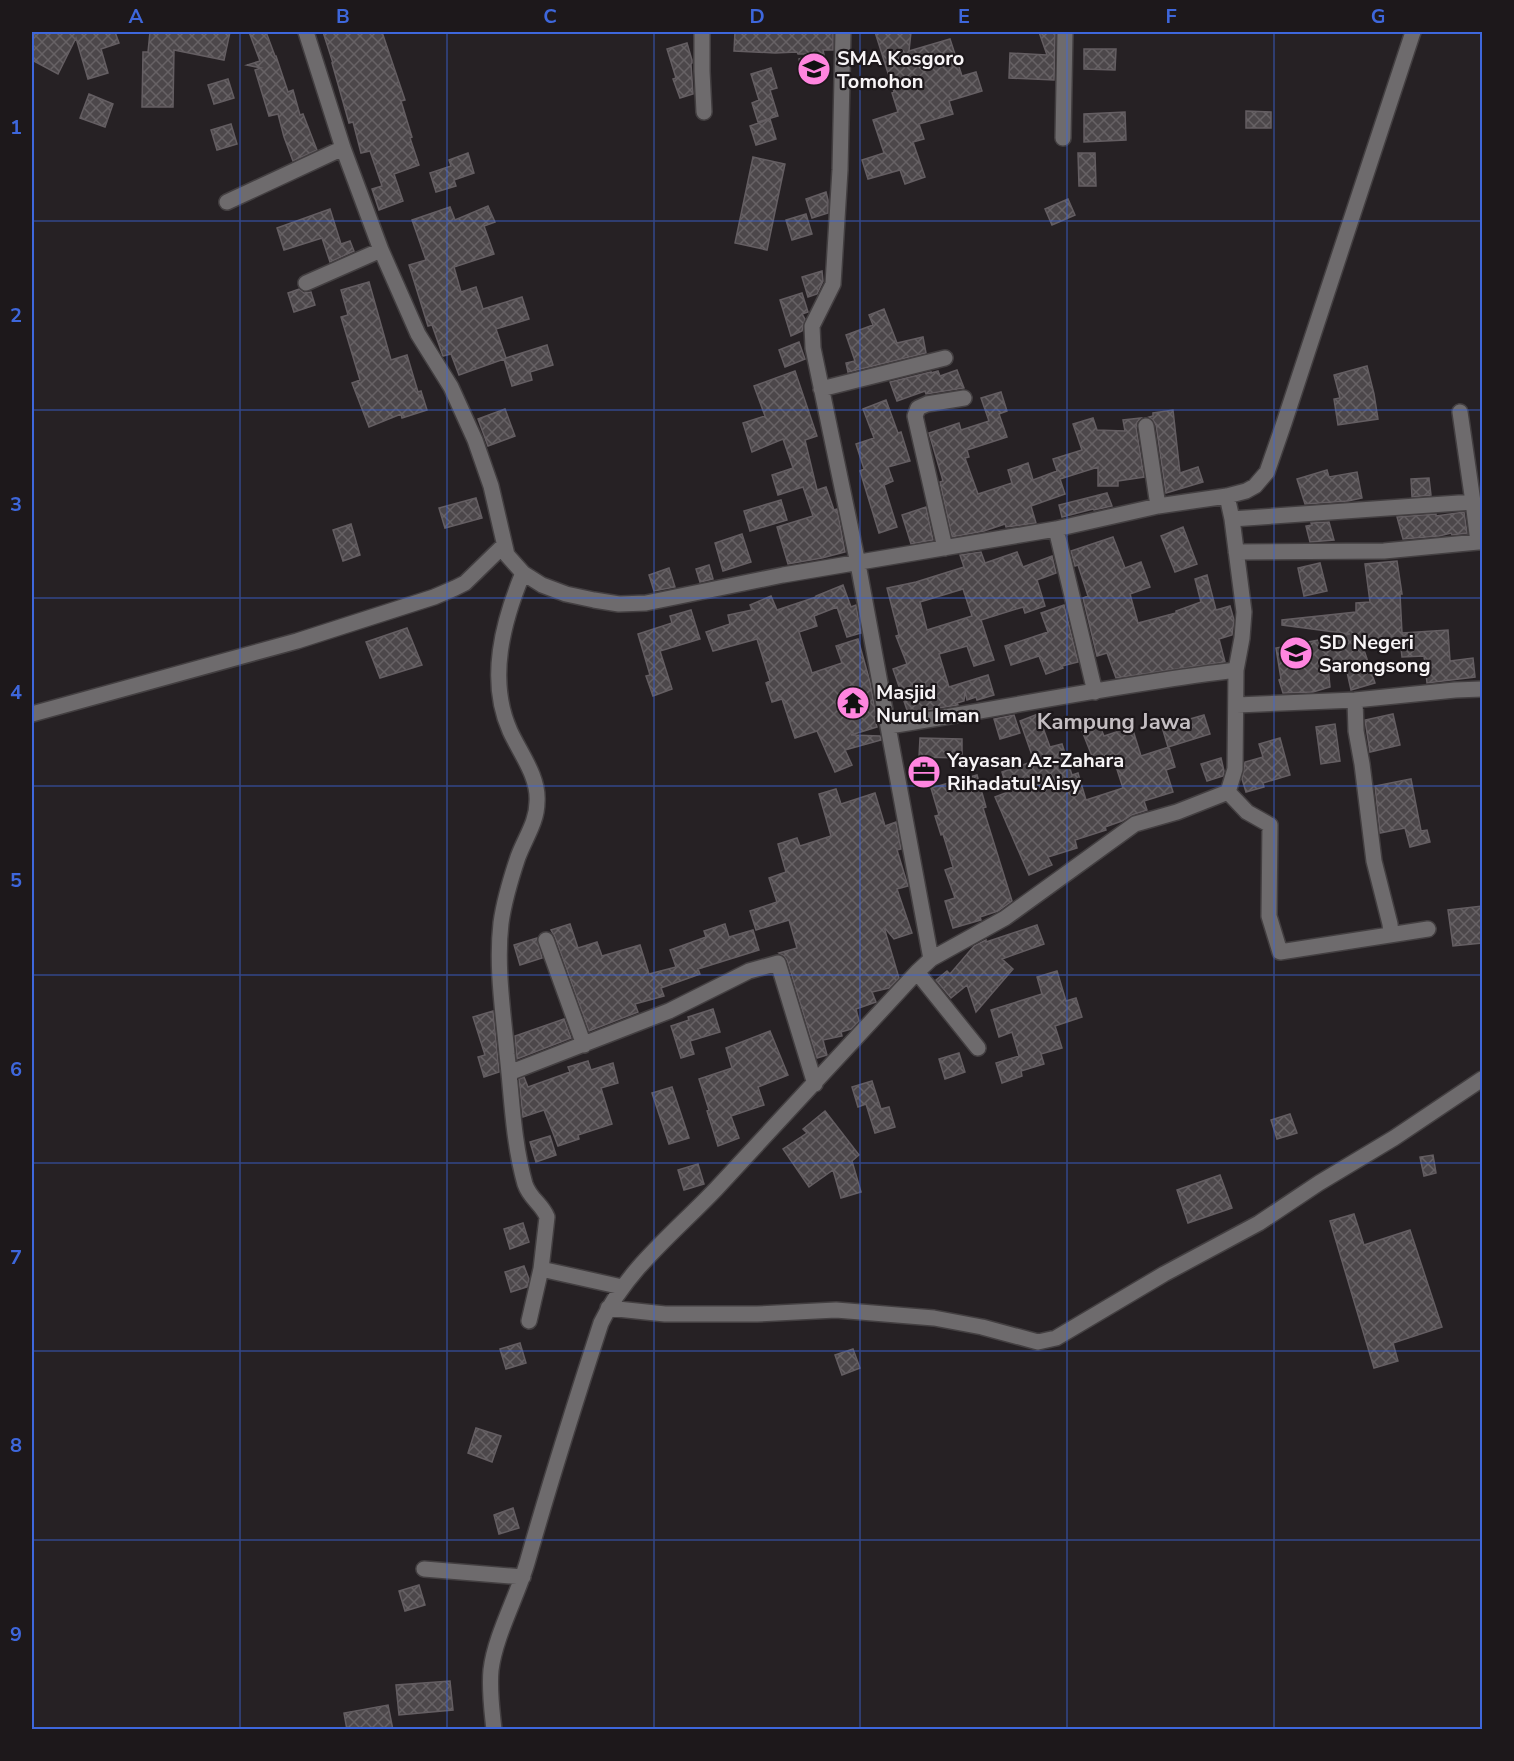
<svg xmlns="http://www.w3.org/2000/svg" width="1514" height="1761" font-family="'Nunito Sans',sans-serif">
<defs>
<pattern id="building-cross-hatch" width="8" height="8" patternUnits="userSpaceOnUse" patternTransform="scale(1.5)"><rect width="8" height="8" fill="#4c474a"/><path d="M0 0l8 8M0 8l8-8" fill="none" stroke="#676265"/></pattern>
</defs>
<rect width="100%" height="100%" fill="#262124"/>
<path fill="url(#building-cross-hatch)" stroke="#645e62" stroke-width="1.5" fill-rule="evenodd" d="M 32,32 L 115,32 L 119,43 L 101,49 L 108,73 L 88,79 L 76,38 L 58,74 L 32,60 Z
M 150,32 L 230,32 L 224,60 L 174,50 L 173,107 L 142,107 L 143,52 L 148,52 Z
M 249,32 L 266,32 L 275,56 L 276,56 L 288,92 L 293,90 L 300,115 L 303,114 L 317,150 L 293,161 L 284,137 L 278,114 L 269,116 L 255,70 L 261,68 L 247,65 L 260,61 Z
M 323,32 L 382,32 L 405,100 L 401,101 L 412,137 L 410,138 L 419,165 L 394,174 L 403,201 L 379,210 L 372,189 L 382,186 L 370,151 L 361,153 L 353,122 L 349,123 L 332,63 L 333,63 Z
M 735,32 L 833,32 L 833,50 L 823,50 L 828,75 L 804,81 L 799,59 L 814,54 L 798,54 L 797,52 L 775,53 L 734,51 Z
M 875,32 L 911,32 L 909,51 L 950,39 L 962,76 L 976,72 L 982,91 L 949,101 L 953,114 L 919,124 L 924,139 L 913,142 L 925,177 L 905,184 L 900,170 L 868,179 L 862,160 L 884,153 L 873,120 L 898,112 L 892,93 L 894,92 Z
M 1039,32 L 1055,32 L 1054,80 L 1009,78 L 1010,53 L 1047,55 Z
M 687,43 L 692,60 L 692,63 L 691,64 L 693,94 L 680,98 L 673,79 L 676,78 L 667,49 Z
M 1084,49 L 1116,49 L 1115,70 L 1084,69 Z
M 771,68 L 777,88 L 770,90 L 778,116 L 758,122 L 752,103 L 759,100 L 751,74 Z
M 228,79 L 234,98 L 214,104 L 208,85 Z
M 89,94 L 113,104 L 105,127 L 80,118 Z
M 1246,111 L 1271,112 L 1271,128 L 1246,128 Z
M 1125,112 L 1126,140 L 1084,142 L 1084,114 Z
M 770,119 L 776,139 L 756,145 L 750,126 Z
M 231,124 L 237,144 L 217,150 L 211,130 Z
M 468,153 L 474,173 L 454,180 L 456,186 L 436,192 L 430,173 L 451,166 L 449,160 Z
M 1078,153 L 1095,153 L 1096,186 L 1079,186 Z
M 753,157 L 785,164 L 767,250 L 735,243 Z
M 826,192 L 828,200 L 828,213 L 812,218 L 806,199 Z
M 1068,199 L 1075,215 L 1052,225 L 1045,209 Z
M 488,206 L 495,222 L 484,226 L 494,254 L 454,267 L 461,292 L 476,287 L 483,309 L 522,297 L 529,319 L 496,329 L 506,358 L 547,345 L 553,365 L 530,372 L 532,380 L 512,386 L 504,359 L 459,375 L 451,354 L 443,356 L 432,325 L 428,326 L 409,265 L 426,260 L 412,220 L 450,207 L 455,220 Z
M 330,209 L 341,244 L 350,241 L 354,251 L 330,262 L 322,238 L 284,250 L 277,228 Z
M 806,214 L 812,234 L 792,240 L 786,220 Z
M 822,271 L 823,281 L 817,294 L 808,297 L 802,277 Z
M 369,282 L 391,360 L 407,355 L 418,392 L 421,391 L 427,410 L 402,418 L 401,414 L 369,427 L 352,383 L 360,380 L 341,317 L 348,315 L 341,290 Z
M 299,289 L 304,293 L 311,292 L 315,305 L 294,312 L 288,293 Z
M 802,293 L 808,312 L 802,314 L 805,319 L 802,331 L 791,336 L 780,300 Z
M 884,309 L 897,343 L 923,337 L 926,353 L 848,372 L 846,363 L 855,361 L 846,335 L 873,325 L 869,315 Z
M 799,342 L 805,359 L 785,367 L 779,350 Z
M 1367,366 L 1374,394 L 1378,419 L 1338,425 L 1334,399 L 1340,398 L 1334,375 Z
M 957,370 L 964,388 L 926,394 L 925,391 L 897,401 L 890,382 L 931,372 L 931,373 L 938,371 L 940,376 Z
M 795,371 L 817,436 L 805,440 L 817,490 L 826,487 L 834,510 L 837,509 L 845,552 L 822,558 L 788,564 L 777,527 L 813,516 L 803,487 L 778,495 L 772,475 L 793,468 L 783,439 L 752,452 L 743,423 L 765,416 L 754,386 Z
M 1001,392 L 1007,411 L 999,414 L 1007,437 L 967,450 L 969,457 L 965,458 L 978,494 L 1012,483 L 1008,470 L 1028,463 L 1033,480 L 1057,471 L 1053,459 L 1082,450 L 1073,424 L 1093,418 L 1097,430 L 1125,431 L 1123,420 L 1141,418 L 1137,422 L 1136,427 L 1144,477 L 1118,481 L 1118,486 L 1098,486 L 1098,467 L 1060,479 L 1065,494 L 1031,506 L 1036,523 L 1006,527 L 1005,524 L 984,531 L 952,537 L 940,482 L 943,481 L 929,433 L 959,423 L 961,430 L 989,421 L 981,398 Z
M 886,400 L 898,433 L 901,432 L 910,461 L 888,467 L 893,481 L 884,485 L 897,527 L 879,533 L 860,471 L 864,469 L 856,444 L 874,438 L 863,409 Z
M 505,409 L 515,436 L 488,446 L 478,419 Z
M 1173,410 L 1180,473 L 1198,467 L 1203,482 L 1166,493 L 1156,425 L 1153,420 L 1149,417 L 1153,416 L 1153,413 Z
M 1327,470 L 1329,477 L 1357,472 L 1362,498 L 1348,501 L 1305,504 L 1297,479 Z
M 1429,478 L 1431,495 L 1412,497 L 1411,479 Z
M 1107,493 L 1112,506 L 1094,510 L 1093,509 L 1062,517 L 1059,505 Z
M 476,498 L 482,518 L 445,528 L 439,508 Z
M 781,500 L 787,520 L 750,531 L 744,511 Z
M 926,507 L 933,540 L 911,544 L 902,515 Z
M 1464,512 L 1467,533 L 1452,535 L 1451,533 L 1439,536 L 1403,539 L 1397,517 L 1436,514 L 1436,516 Z
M 1329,522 L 1334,540 L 1310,542 L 1306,526 L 1312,525 L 1311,523 Z
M 351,524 L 360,555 L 343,561 L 333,530 Z
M 1183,527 L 1197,564 L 1175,572 L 1161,536 Z
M 742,534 L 751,562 L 723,571 L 715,543 Z
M 1113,537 L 1125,568 L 1141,562 L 1150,587 L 1130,594 L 1138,623 L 1176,613 L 1176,611 L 1201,602 L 1195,579 L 1207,575 L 1216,610 L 1230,606 L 1234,620 L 1232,635 L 1219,639 L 1225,662 L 1116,678 L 1107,653 L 1097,656 L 1083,598 L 1088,596 L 1078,565 L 1075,566 L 1071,551 Z
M 981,552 L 985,563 L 1017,552 L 1023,567 L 1052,556 L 1056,573 L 1037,580 L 1045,606 L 1025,613 L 1023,607 L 981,620 L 994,660 L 974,666 L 967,646 L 939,654 L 949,687 L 988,675 L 994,695 L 977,700 L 976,697 L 967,700 L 965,691 L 964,701 L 957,703 L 958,705 L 908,713 L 893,669 L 907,664 L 896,636 L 899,635 L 887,588 L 916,582 L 964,567 L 960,555 ZM 963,589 L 972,616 L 927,630 L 920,602 Z
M 1397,561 L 1402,594 L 1400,594 L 1402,633 L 1448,630 L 1450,661 L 1473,658 L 1475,677 L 1427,683 L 1424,656 L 1402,657 L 1401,648 L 1363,647 L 1375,683 L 1351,690 L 1345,663 L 1328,666 L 1330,687 L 1313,692 L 1283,693 L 1279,680 L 1281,679 L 1276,648 L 1350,634 L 1282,625 L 1282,620 L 1356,612 L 1356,603 L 1370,602 L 1365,564 Z
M 1320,563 L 1327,591 L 1304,596 L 1298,568 Z
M 709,565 L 713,579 L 700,582 L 696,569 Z
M 669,568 L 675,587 L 654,591 L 649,575 Z
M 843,585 L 851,607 L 856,605 L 861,633 L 847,637 L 837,607 L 814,616 L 817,626 L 799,632 L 812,673 L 842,663 L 836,646 L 858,639 L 870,682 L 876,716 L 874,717 L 877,727 L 851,735 L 880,736 L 881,740 L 845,750 L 852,765 L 835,772 L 817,731 L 795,738 L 782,699 L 772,702 L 766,683 L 770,681 L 757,639 L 713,651 L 706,632 L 730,624 L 728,615 L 752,610 L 750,605 L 771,596 L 777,610 L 816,597 L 816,596 Z
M 1064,605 L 1078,662 L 1062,666 L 1063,668 L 1046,674 L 1039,656 L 1011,665 L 1005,646 L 1048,632 L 1041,613 Z
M 691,610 L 700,639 L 660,651 L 672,689 L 653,696 L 646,676 L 650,675 L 638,634 L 672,623 L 670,616 Z
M 407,628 L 422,665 L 380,678 L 366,642 Z
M 1038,714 L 1050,747 L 1062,744 L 1072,775 L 1078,773 L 1086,800 L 1123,788 L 1112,754 L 1094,761 L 1082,731 L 1099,724 L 1104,736 L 1132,727 L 1141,756 L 1169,747 L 1175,767 L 1166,770 L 1173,792 L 1144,801 L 1147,810 L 1132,815 L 1122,821 L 1105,827 L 1106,830 L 1075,840 L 1077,848 L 1048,857 L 1052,865 L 1029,875 L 995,797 L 1008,792 L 1002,772 L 1034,761 L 1020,721 Z
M 1393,714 L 1400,745 L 1370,752 L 1365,720 Z
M 1014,715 L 1020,733 L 1000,739 L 994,719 Z
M 1204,715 L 1210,734 L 1168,747 L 1162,727 Z
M 1335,724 L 1340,761 L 1321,764 L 1316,727 Z
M 920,738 L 962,739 L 962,758 L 919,757 Z
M 1280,738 L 1290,775 L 1263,783 L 1264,787 L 1246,792 L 1242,779 L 1245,762 L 1263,757 L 1259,744 Z
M 1221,758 L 1224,771 L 1223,776 L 1207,781 L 1201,764 Z
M 977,775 L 986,807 L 983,808 L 1012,901 L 998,911 L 980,917 L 981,920 L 953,928 L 945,901 L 955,898 L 945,870 L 953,867 L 943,834 L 941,835 L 935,816 L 939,815 L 931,788 Z
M 1411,779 L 1421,831 L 1427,830 L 1430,842 L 1410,847 L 1405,828 L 1380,833 L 1375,786 Z
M 836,789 L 841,804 L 875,793 L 885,826 L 896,822 L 901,849 L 897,850 L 908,886 L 897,889 L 912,933 L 894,939 L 884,927 L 899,978 L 889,988 L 872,992 L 876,1002 L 856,1009 L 859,1021 L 851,1029 L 841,1032 L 842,1036 L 823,1040 L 827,1055 L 817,1058 L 787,960 L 784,956 L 779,953 L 797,948 L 789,920 L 756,930 L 750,911 L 777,902 L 769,878 L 786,872 L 778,844 L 797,838 L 800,846 L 831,836 L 819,794 Z
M 1482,906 L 1482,943 L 1453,946 L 1448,910 Z
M 570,924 L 578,948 L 597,942 L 602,956 L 640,945 L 649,974 L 676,967 L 670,950 L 706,937 L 704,931 L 725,924 L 729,937 L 753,930 L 759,950 L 698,969 L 700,974 L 661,988 L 664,996 L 635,1004 L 638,1012 L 589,1031 L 555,937 L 551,930 Z
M 1037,925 L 1044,944 L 1002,959 L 1013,969 L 976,1012 L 967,985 L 951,998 L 936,980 L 947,971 L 950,974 L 974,946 L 986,940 L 986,942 Z
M 537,938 L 542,958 L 520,965 L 514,945 Z
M 1057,971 L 1066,1001 L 1076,998 L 1082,1017 L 1055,1026 L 1062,1048 L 1041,1054 L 1044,1064 L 1021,1071 L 1022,1076 L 1002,1083 L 996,1063 L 1019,1056 L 1012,1032 L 999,1037 L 991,1010 L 1042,994 L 1037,977 Z
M 713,1009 L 720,1032 L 690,1041 L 694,1054 L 681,1058 L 671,1026 L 689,1020 L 688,1017 Z
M 493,1011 L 499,1072 L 484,1077 L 478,1057 L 485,1055 L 473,1017 Z
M 564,1019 L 571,1038 L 517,1059 L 515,1036 Z
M 770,1031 L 788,1075 L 758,1087 L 764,1105 L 731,1116 L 739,1138 L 718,1146 L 707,1111 L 709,1110 L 699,1079 L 732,1068 L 726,1048 Z
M 959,1053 L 965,1072 L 945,1079 L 939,1059 Z
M 588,1061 L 591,1070 L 613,1063 L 618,1083 L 601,1088 L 612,1124 L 578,1135 L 579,1139 L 558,1146 L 544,1110 L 523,1117 L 519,1079 L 524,1077 L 528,1087 L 570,1072 L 568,1067 Z
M 872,1081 L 881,1109 L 889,1107 L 895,1127 L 875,1133 L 866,1104 L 858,1107 L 852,1087 Z
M 672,1087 L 689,1138 L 669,1144 L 652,1093 Z
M 825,1111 L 859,1155 L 852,1161 L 861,1192 L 841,1198 L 833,1170 L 809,1187 L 783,1149 L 807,1133 L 803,1129 Z
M 1290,1114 L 1297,1133 L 1277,1139 L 1271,1120 Z
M 550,1136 L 556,1155 L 536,1162 L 530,1142 Z
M 1433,1155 L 1436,1173 L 1424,1176 L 1420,1157 Z
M 698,1164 L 704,1184 L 684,1190 L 678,1170 Z
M 1220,1175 L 1232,1208 L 1188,1223 L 1177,1190 Z
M 1354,1214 L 1364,1245 L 1410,1230 L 1442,1327 L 1393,1343 L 1398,1361 L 1374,1368 L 1330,1221 Z
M 523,1223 L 529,1242 L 510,1249 L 504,1229 Z
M 524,1266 L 529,1279 L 527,1287 L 511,1292 L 505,1272 Z
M 520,1343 L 526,1363 L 506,1369 L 500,1349 Z
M 853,1349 L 860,1368 L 842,1375 L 835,1355 Z
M 476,1428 L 501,1436 L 492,1462 L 468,1453 Z
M 513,1508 L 519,1528 L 499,1534 L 494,1515 Z
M 419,1585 L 425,1605 L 405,1611 L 399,1591 Z
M 450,1681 L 453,1710 L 399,1715 L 396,1685 Z
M 388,1705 L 393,1730 L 347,1730 L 344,1713 Z"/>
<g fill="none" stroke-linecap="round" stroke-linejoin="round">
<defs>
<path id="minor" d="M 306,32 L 343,148 L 381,250 L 418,334 L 451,387 L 475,440 L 491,486 L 507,555 L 523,573 L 542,585 L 566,594 L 594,600 L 619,604 L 646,603 L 783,575 L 1056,529 L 1158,506 L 1227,496 L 1246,491 L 1255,486 L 1267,472 L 1284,423 L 1413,32
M 702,32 L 702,71 L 704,112
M 1063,138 L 1065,32
M 227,202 L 343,148
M 306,283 L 381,250
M 821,389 L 945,358
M 1146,426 L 1158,506
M 1473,502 L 1478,542 L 1482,542
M 1232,519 L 1473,502 L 1460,412
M 1056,529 L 1095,692
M 945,548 L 915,416 L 918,408 L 927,404 L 964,398
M 1236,552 L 1384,551 L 1478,542
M 523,573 C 503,621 487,680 510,731 C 520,753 539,777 537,802 C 537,822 525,838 518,857 C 511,878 504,901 501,923 C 496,966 503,1011 507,1054 C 512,1097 513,1142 525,1184 C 530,1199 542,1204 547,1217 L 541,1269 L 529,1321
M 1355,700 L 1356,731 L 1362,764 L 1374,861 L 1390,924 L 1391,934
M 1237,705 L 1355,700 L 1455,690 L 1482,689
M 32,714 L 297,641 L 434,597 L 455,588 L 465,583 L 504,545
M 889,726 C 1005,708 1120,684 1236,670
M 1228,792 L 1247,812 L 1270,825 L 1269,916 L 1280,952 L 1428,929
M 546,940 L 584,1045
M 931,959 L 1005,918 L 1135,824 L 1177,812 L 1228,792 L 1235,769 L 1236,670 L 1242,638 L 1244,612 L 1232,519 L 1227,496
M 917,972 L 978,1048
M 509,1073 L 669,1011 L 749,971 L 778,963 L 815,1084
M 541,1269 L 622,1287
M 608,1308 L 665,1314 L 757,1314 L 836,1310 L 934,1318 L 982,1327 L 1038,1342 L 1056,1338 L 1164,1274 L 1259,1223 L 1319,1183 L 1394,1138 L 1482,1079
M 424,1569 L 523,1577
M 494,1730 C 492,1710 489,1690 491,1670 C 495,1636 517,1597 527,1563 C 550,1482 575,1403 601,1323 C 627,1269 675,1232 716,1189 C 783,1117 850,1045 917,972 L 931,959 L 858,564 L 813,348 L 812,326 L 833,284 L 840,170 L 843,32"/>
</defs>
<use href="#minor" stroke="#433f41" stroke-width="18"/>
<use href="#minor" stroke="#6e6b6d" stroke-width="15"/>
</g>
<path fill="none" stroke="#3e67dc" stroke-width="1.5" stroke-opacity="0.55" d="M 240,32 L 240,1730M 447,32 L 447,1730M 654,32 L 654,1730M 860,32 L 860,1730M 1067,32 L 1067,1730M 1274,32 L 1274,1730M 32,221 L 1482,221M 32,410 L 1482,410M 32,598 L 1482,598M 32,786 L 1482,786M 32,975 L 1482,975M 32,1163 L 1482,1163M 32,1351 L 1482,1351M 32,1540 L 1482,1540"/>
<defs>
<symbol id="school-disc" viewBox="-11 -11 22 22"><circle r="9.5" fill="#ff85df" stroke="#1d181b"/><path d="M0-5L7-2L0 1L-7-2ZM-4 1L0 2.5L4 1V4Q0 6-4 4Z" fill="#111"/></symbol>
<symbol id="temple-disc" viewBox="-11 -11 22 22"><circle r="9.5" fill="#ff85df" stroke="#1d181b"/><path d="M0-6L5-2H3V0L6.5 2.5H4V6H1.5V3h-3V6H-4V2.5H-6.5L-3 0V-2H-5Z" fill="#111"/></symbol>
<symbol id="office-disc" viewBox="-11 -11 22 22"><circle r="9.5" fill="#ff85df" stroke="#1d181b"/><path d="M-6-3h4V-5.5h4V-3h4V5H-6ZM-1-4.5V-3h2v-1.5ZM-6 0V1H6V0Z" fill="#111"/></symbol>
</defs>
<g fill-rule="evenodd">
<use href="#school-disc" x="795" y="50" width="38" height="38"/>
<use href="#school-disc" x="1277" y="634" width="38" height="38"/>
<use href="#temple-disc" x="834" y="684" width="38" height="38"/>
<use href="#office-disc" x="905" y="753" width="38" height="38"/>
</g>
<g text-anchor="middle" stroke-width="4.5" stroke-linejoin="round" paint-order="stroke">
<g font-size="20" font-weight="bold" fill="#f7f4f6" stroke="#1d181b" text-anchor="start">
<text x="837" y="65">SMA Kosgoro<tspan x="837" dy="23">Tomohon</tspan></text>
<text x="1319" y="649">SD Negeri<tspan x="1319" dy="23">Sarongsong</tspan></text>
<text x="876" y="699">Masjid<tspan x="876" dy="23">Nurul Iman</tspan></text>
<text x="947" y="767">Yayasan Az-Zahara<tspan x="947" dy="23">Rihadatul'Aisy</tspan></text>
</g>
<g font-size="22" font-weight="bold" fill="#c4bec2" stroke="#1d181b">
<text x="1114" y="729">Kampung Jawa</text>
</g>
</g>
<rect width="1514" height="1761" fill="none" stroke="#1d181b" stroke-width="66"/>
<rect x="33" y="33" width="1448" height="1695" fill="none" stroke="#3e67dc" stroke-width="2"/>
<g font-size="20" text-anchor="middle" font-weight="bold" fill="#3e67dc">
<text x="136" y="23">A</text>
<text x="343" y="23">B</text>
<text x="550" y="23">C</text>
<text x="757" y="23">D</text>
<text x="964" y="23">E</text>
<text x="1171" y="23">F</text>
<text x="1378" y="23">G</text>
<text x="16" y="134">1</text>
<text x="16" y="322">2</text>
<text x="16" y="511">3</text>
<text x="16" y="699">4</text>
<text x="16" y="887">5</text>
<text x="16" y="1076">6</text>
<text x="16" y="1264">7</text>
<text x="16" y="1452">8</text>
<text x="16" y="1641">9</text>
</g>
</svg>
